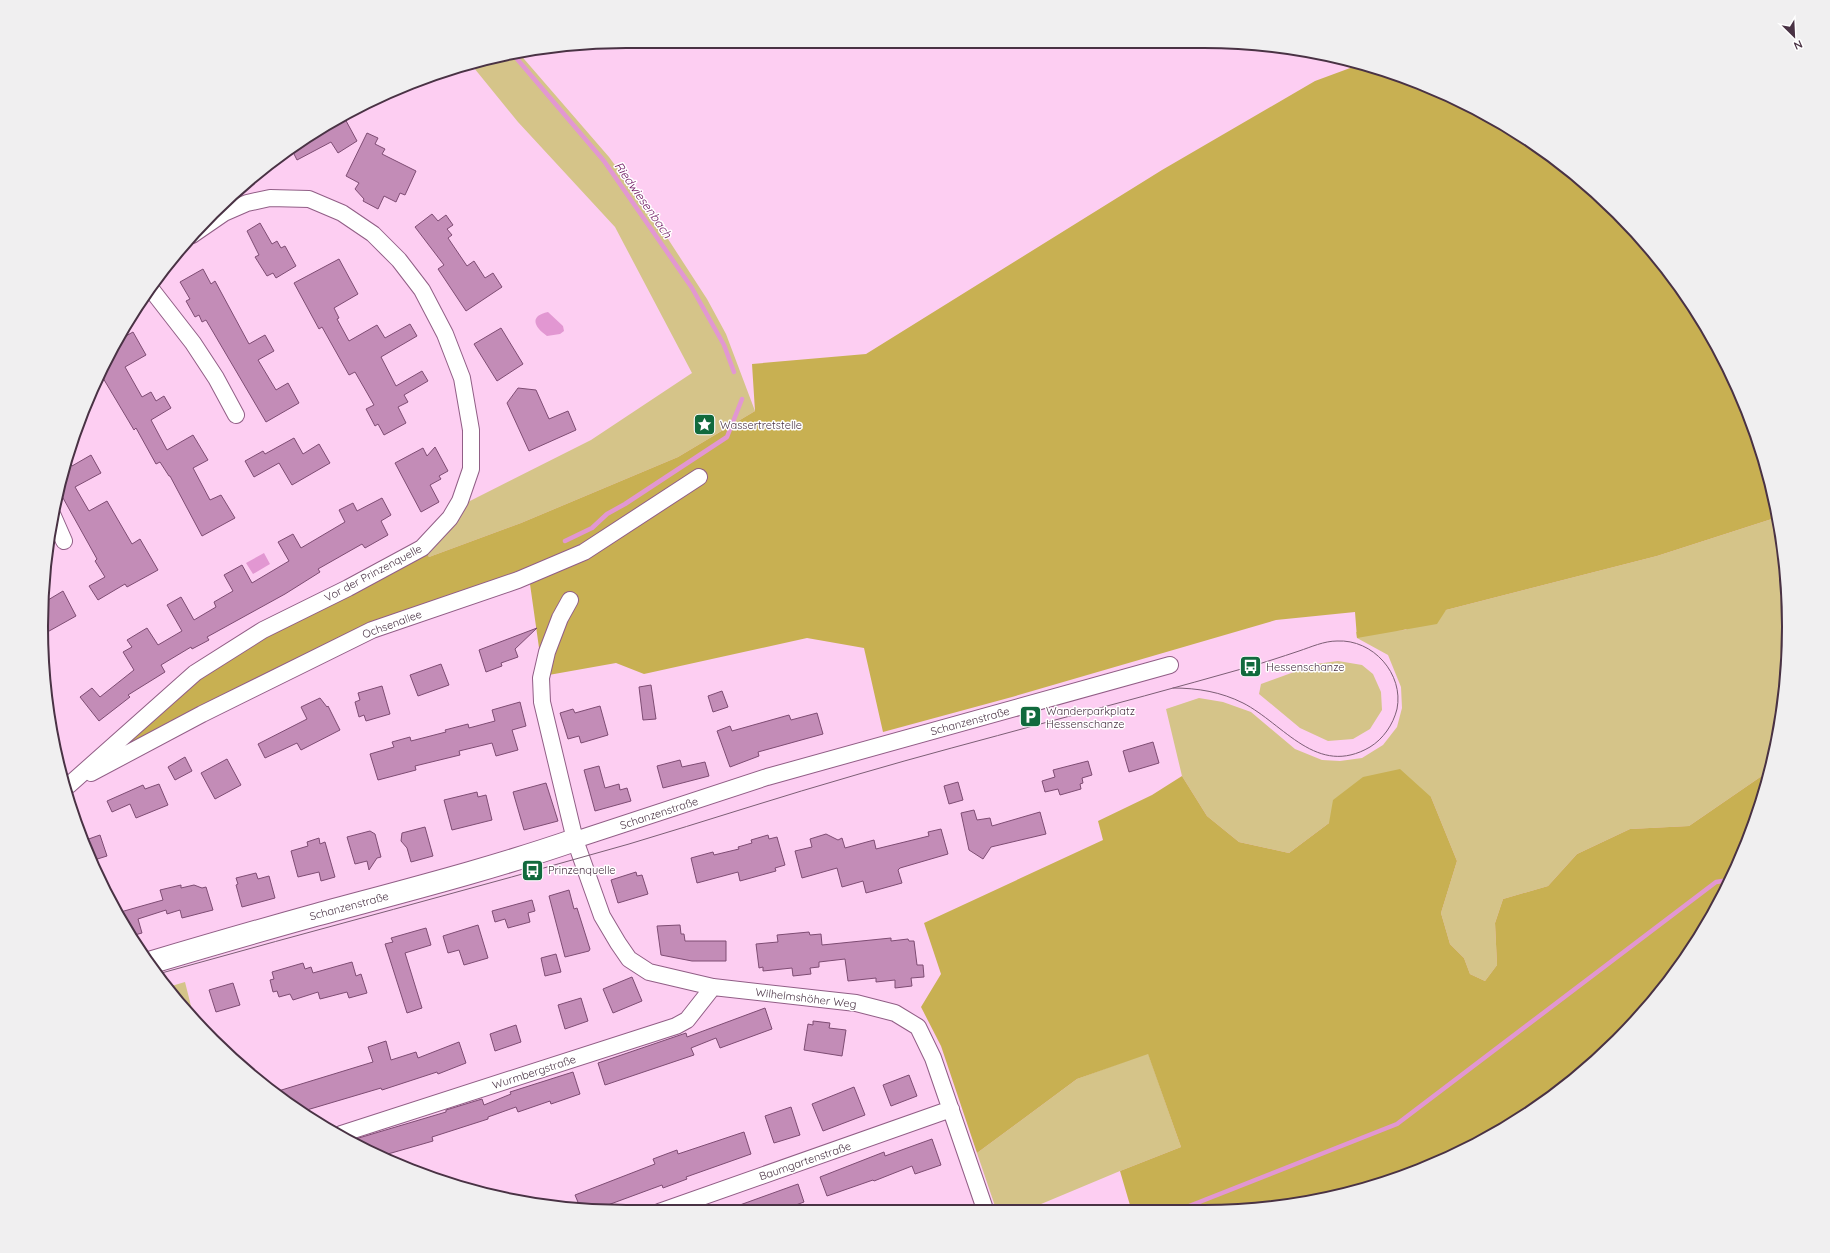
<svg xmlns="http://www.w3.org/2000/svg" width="1830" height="1253" font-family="Quicksand,sans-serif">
<rect width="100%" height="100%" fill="#fdcef2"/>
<path fill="#d5c489" d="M 518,52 L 609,157 L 657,222 L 707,299 L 726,334 L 755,411 L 678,457 L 521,523 L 429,557 L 426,552 L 464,504 L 591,440 L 692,373 L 615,227 L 518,122 L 470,63 Z
M 1778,517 L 1789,627 L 1778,741 L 1769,771 L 1689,826 L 1630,829 L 1577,854 L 1548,886 L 1503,899 L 1495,923 L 1497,965 L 1485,981 L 1470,974 L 1464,958 L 1450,944 L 1441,913 L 1457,861 L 1431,797 L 1329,823 L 1289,853 L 1239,842 L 1207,816 L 1182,776 L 1166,709 L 1199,698 L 1223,702 L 1251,712 L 1295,749 L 1322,760 L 1340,761 L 1362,758 L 1383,745 L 1397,727 L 1402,708 L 1401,687 L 1388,655 L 1357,638 L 1356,632 L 1405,630 L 1446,610 L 1657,556 Z
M 1338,661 L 1362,665 L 1373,674 L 1381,692 L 1382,710 L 1370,729 L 1353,739 L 1328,741 L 1300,728 L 1259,694 L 1261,684 L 1316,664 Z
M 185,982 L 194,1018 L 168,987 Z
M 1148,1053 L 1181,1147 L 1120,1171 L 1022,1212 L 997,1212 L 977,1153 L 1077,1079 Z"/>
<path fill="#c8b052" d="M 1361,64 L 1392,72 L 1496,119 L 1560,162 L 1618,213 L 1690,301 L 1745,403 L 1778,517 L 1657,556 L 1446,610 L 1437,624 L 1357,638 L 1355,612 L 1276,620 L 1012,697 L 883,732 L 864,648 L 807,638 L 644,674 L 616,663 L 543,676 L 529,577 L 371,626 L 96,766 L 199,677 L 264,634 L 426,552 L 429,557 L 521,523 L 678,457 L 755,411 L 752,364 L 866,354 L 1162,170 L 1315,81 Z
M 1400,769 L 1431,797 L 1457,861 L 1441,913 L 1450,944 L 1464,958 L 1470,974 L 1485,981 L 1497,965 L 1495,923 L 1503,899 L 1548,886 L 1577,854 L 1630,829 L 1689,826 L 1769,771 L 1744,851 L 1690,952 L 1617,1041 L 1529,1113 L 1463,1152 L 1391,1181 L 1318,1201 L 1204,1212 L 1132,1212 L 1120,1171 L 1181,1147 L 1148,1054 L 1077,1079 L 977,1153 L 941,1046 L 921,1007 L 941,974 L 924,923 L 1103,840 L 1098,821 L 1152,795 L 1182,776 L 1207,816 L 1239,842 L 1289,853 L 1329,823 L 1333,800 L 1363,777 Z"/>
<path fill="#e297d2" d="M 548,312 L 563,326 L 564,331 L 560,334 L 547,336 C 534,327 529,316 548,312 Z
M 264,553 L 270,564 L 253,574 L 246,563 Z"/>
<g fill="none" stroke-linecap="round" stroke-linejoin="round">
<path stroke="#e297d2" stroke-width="4.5" d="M 512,53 L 604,161 L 692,288 L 724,345 L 734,372
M 565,541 L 592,528 L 607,514 L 625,504 L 727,437 L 742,399
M 1174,1212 L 1397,1124 L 1716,882 L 1729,880"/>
</g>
<path fill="#c38cb7" stroke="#7e4c73" d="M 344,117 L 357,141 L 338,153 L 331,142 L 297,160 L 291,148 L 301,140 Z
M 367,133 L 378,138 L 375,144 L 385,149 L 382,154 L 416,171 L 405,195 L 400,193 L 396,202 L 384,196 L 378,209 L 363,201 L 364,199 L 355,189 L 359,183 L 346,176 Z
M 432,214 L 438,221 L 446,215 L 453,225 L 447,229 L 452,235 L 448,238 L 467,266 L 474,261 L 485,278 L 493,273 L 502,287 L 466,311 L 438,269 L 444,265 L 415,227 Z
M 260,223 L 272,244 L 277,241 L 281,248 L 285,246 L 296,266 L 276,278 L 273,273 L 267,276 L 255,257 L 259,255 L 247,231 Z
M 339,259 L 358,294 L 334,308 L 339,318 L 337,319 L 349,341 L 377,325 L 385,338 L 410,324 L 417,336 L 381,357 L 396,386 L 422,371 L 428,381 L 404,395 L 408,402 L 398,407 L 406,423 L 384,435 L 378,424 L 375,426 L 366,409 L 374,405 L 355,372 L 349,375 L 322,327 L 319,329 L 294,283 Z
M 203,269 L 211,284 L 215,281 L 249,344 L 265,335 L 274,351 L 258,360 L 276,390 L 288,383 L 299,403 L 266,422 L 206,320 L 202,322 L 199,315 L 195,317 L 186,301 L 190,299 L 180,282 Z
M 501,328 L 523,364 L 497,381 L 474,344 Z
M 121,331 L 124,337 L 133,332 L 146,355 L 125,367 L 142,397 L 151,392 L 156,401 L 164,396 L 171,408 L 151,420 L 167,450 L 193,435 L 208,460 L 193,468 L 210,500 L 221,495 L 235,518 L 202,536 L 170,476 L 169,476 L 160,462 L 156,464 L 136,428 L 134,430 L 100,373 Z
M 518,388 L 536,390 L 549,419 L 568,411 L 576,430 L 529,451 L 507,403 Z
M 294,438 L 303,454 L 319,444 L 330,463 L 292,485 L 279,463 L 254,477 L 245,461 L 263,451 L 265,454 Z
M 435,447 L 448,471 L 439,476 L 441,479 L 430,485 L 439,502 L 421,512 L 395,463 L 423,448 L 427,456 Z
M 91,455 L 101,473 L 75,487 L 89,511 L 107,501 L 132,544 L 140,539 L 158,570 L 127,587 L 125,584 L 98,600 L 89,586 L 105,577 L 95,561 L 97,559 L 58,489 L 67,457 L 72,466 Z
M 382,498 L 391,515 L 381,521 L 388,535 L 365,548 L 362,544 L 318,569 L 320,572 L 285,594 L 207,637 L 209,640 L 192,649 L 191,647 L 161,665 L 165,672 L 128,695 L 130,697 L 99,721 L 80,697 L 92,688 L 100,697 L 134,670 L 123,652 L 132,647 L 127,640 L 147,628 L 158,645 L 182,631 L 167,605 L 181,597 L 194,620 L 216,607 L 214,602 L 233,591 L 224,575 L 242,565 L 252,583 L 289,561 L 278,542 L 293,534 L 301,548 L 345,522 L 339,510 L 353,503 L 357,511 Z
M 63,591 L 76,616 L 42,635 L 43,603 Z
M 537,628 L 515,649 L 518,657 L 501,663 L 502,666 L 486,672 L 479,650 Z
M 441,664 L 449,685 L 418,696 L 410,675 Z
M 651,685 L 656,719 L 643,720 L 639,687 Z
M 382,686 L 390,714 L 366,721 L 364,715 L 359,717 L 355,702 L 360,700 L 358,693 Z
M 722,691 L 728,707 L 713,712 L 708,696 Z
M 320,698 L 327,707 L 328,706 L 340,730 L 301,750 L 297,743 L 265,758 L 258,744 L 307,719 L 301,707 Z
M 520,702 L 526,726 L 512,730 L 518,750 L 496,756 L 492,743 L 459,751 L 460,755 L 415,766 L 416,770 L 378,780 L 370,754 L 394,747 L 392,742 L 410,737 L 411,741 L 446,732 L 445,730 L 468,724 L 469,728 L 495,721 L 492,710 Z
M 600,706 L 608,735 L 581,743 L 579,736 L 568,739 L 560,713 L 573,709 L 575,713 Z
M 817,713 L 823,734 L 758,752 L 759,756 L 730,767 L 717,731 L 730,726 L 732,731 L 789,715 L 791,720 Z
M 1153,742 L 1159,763 L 1129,772 L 1123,751 Z
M 185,757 L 192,771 L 175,780 L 168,767 Z
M 227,759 L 241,785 L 215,799 L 201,773 Z
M 680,760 L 682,767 L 705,762 L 709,776 L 663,788 L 657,766 Z
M 1088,761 L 1092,775 L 1082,778 L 1083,783 L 1080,784 L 1081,789 L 1060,795 L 1058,789 L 1045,792 L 1042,781 L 1055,777 L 1053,770 Z
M 599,766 L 605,788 L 619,784 L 620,790 L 627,788 L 631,801 L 595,811 L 584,770 Z
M 958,782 L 963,800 L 949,804 L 944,786 Z
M 546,783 L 558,821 L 524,830 L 513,792 Z
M 159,784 L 168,805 L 136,818 L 130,804 L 112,812 L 107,801 L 143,785 L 145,789 Z
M 477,792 L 478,797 L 486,795 L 492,820 L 452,830 L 444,800 Z
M 974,810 L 977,820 L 990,818 L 992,826 L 1040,812 L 1046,834 L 991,847 L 983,859 L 969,850 L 961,813 Z
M 425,827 L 433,856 L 411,862 L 407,848 L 401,841 L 402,833 Z
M 941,829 L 948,854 L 900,868 L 898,870 L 902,883 L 866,893 L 863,881 L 842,887 L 837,868 L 802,878 L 795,851 L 812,847 L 810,839 L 826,834 L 838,840 L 842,838 L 845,848 L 874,840 L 876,849 L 929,836 L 928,832 Z
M 370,831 L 375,834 L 381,857 L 377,858 L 369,870 L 367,861 L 355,864 L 347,837 Z
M 100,835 L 107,856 L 91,861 L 83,841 Z
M 768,835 L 769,839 L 777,837 L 785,865 L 775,868 L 776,871 L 740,881 L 738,872 L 697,883 L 691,858 L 713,852 L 714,855 L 739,849 L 738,847 L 752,843 L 751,840 Z
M 319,838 L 320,844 L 325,842 L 335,877 L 321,881 L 319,872 L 298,877 L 291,851 L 308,846 L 307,842 Z
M 636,872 L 637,876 L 642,875 L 648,894 L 618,903 L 611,880 Z
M 256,873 L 258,879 L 269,876 L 275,898 L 242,907 L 236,885 L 238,884 L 236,878 Z
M 181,885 L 181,888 L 194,885 L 202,888 L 206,887 L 213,910 L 182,918 L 180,910 L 167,914 L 166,910 L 138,919 L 142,933 L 131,936 L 117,913 L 163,900 L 160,890 Z
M 569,890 L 574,909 L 577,908 L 590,949 L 589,951 L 565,957 L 549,896 Z
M 532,900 L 535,911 L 528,913 L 530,922 L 508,928 L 505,919 L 495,922 L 492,911 Z
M 478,925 L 488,958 L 464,965 L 459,950 L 448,953 L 443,936 Z
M 680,925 L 681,934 L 684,934 L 685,941 L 726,941 L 726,961 L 692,961 L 661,955 L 657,926 Z
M 426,928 L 431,945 L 405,953 L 422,1008 L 407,1013 L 385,944 L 393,942 L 391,938 Z
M 809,932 L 810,935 L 821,934 L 822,945 L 891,938 L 891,941 L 908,939 L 909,941 L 914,941 L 917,965 L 923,965 L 924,977 L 911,978 L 912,986 L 895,988 L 895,980 L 876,982 L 876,978 L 848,981 L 845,959 L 819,962 L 819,967 L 810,968 L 811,974 L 793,976 L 792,968 L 763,971 L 763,967 L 759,968 L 756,944 L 778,942 L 777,935 Z
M 556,954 L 561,972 L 545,976 L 541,958 Z
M 352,962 L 356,976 L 361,974 L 367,993 L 349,998 L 347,992 L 320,999 L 318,992 L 293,1000 L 290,994 L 279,997 L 277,991 L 273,992 L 270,980 L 274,979 L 272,972 L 303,963 L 305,969 L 311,967 L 313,973 Z
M 632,977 L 642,1001 L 613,1013 L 603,989 Z
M 233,983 L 240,1005 L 216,1012 L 209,990 Z
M 581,998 L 588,1021 L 565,1029 L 558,1005 Z
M 765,1008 L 772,1029 L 720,1048 L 716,1038 L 691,1048 L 694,1055 L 605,1085 L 598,1063 L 686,1033 L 687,1037 Z
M 813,1021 L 830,1023 L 829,1028 L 846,1030 L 842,1056 L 804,1050 L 808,1024 L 813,1025 Z
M 516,1025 L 521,1042 L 495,1051 L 490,1034 Z
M 386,1041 L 391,1060 L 416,1052 L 418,1058 L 459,1042 L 466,1063 L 438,1074 L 437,1072 L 382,1090 L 381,1088 L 300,1112 L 275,1092 L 373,1062 L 368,1047 Z
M 573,1072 L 580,1094 L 551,1104 L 550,1101 L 518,1112 L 516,1107 L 488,1117 L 488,1119 L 432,1137 L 433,1141 L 381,1156 L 352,1140 L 446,1112 L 446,1110 L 482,1099 L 484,1105 L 511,1094 L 510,1092 Z
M 909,1075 L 917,1096 L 891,1106 L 883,1085 Z
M 854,1087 L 865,1115 L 823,1131 L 812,1104 Z
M 791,1107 L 800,1135 L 774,1143 L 765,1116 Z
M 744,1132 L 751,1154 L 686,1177 L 687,1179 L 663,1188 L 662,1185 L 597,1209 L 580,1207 L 575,1195 L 655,1164 L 653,1159 L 677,1150 L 678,1154 Z
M 932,1139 L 941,1165 L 915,1174 L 912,1166 L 874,1181 L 873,1180 L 827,1196 L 820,1177 L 884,1152 L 885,1156 Z
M 798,1184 L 804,1202 L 777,1212 L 726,1212 L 726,1210 Z"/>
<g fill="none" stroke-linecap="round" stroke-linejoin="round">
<defs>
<path id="street" d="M 151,289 L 193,343 L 216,378 L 236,415
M 53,516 L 64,541
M 570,600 L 560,618 L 547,652 L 541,678 L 542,702 L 575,840 L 602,916 L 618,943 L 629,959 L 649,972 L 713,987 L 856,1003 L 895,1013 L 918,1027 L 933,1058 L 986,1212
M 91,773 L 202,714 L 372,630 L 518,580 L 584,552 L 699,477
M 69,785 L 195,673 L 263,630 L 348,588 L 422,548 L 450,518 L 460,501 L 471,469 L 471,430 L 462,378 L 445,334 L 422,290 L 399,260 L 373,234 L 342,213 L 309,199 L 270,198 L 247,203 L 224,213 L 192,235
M 575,840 L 767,777 L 1170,665
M 341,1134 L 676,1026 L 687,1020 L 713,987
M 659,1212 L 951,1109"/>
<path id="secondary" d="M 149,963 C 203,947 258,931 312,916 C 400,892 488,870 575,840"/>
</defs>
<use href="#street" stroke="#915e86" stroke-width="18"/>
<use href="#secondary" stroke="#915e86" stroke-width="24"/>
<use href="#street" stroke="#fff" stroke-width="16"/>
<use href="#secondary" stroke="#fff" stroke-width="22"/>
<path stroke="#7c5e75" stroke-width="1" d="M 158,974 C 315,930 472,889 629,844 C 706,821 782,796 859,774 C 920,756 982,740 1044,723 C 1111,705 1178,687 1245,668 C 1263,663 1281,657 1299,651 C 1311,647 1324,641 1337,641 C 1373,639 1404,674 1397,709 C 1393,725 1383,739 1370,747 C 1317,778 1284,724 1243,703 C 1221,692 1198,688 1173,688"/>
</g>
<defs>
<symbol id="sight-square" viewBox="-11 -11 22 22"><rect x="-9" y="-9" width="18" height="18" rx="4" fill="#116a3d" stroke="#fff"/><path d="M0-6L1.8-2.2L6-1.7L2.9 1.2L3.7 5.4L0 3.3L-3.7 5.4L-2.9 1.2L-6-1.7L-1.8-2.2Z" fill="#fff"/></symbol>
<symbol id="bus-square" viewBox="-11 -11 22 22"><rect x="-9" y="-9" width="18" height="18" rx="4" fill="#116a3d" stroke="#fff"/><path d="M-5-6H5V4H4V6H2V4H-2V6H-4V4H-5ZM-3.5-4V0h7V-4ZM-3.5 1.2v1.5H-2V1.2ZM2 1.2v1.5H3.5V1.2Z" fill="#fff"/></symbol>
<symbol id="parking-square" viewBox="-11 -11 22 22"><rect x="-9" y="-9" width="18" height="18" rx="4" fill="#116a3d" stroke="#fff"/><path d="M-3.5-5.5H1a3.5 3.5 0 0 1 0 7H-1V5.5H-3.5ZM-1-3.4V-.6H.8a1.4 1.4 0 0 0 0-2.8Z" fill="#fff"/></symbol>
</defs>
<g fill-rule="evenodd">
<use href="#sight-square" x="692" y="412" width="25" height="25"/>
<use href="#bus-square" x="1238" y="654" width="25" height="25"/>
<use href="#parking-square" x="1018" y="704" width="25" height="25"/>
<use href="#bus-square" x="520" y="858" width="25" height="25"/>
</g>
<g text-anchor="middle" stroke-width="3" stroke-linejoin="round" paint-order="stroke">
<g font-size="11" fill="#493244" stroke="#fff" text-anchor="start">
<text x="720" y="429">Wassertretstelle</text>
<text x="1266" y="671">Hessenschanze</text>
<text x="1046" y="715">Wanderparkplatz<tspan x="1046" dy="13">Hessenschanze</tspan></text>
<text x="548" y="874">Prinzenquelle</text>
</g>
<g font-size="11" fill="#493244" stroke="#fff">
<text transform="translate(373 573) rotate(-28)" y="4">Vor der Prinzenquelle</text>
<text transform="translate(392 624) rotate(-20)" y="4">Ochsenallee</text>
<text transform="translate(970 721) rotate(-15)" y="4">Schanzenstraße</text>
<text transform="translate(659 813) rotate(-18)" y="4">Schanzenstraße</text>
<text transform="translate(349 906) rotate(-15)" y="4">Schanzenstraße</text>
<text transform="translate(806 998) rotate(7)" y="4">Wilhelmshöher Weg</text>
<text transform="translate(534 1072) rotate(-18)" y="4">Wurmbergstraße</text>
<text transform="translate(805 1161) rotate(-19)" y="4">Baumgartenstraße</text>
</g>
<g font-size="12" font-style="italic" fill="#6f1863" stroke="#fff">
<text transform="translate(643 200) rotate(55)" y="4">Riedwiesenbach</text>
</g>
</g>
<path d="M0 0H1830V1253H0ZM626 48H1204A578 578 0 0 1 1782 626V627A578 578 0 0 1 1204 1205H626A578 578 0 0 1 48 627V626A578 578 0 0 1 626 48Z" fill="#f0eff0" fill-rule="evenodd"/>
<path fill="none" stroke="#493244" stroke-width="2" d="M626 48H1204A578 578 0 0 1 1782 626V627A578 578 0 0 1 1204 1205H626A578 578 0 0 1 48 627V626A578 578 0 0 1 626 48Z"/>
<g transform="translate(1794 36) rotate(156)" stroke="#ffffff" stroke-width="3" paint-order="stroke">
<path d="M0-3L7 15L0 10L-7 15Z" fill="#493244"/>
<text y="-6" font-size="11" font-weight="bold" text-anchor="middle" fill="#493244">N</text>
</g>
</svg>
